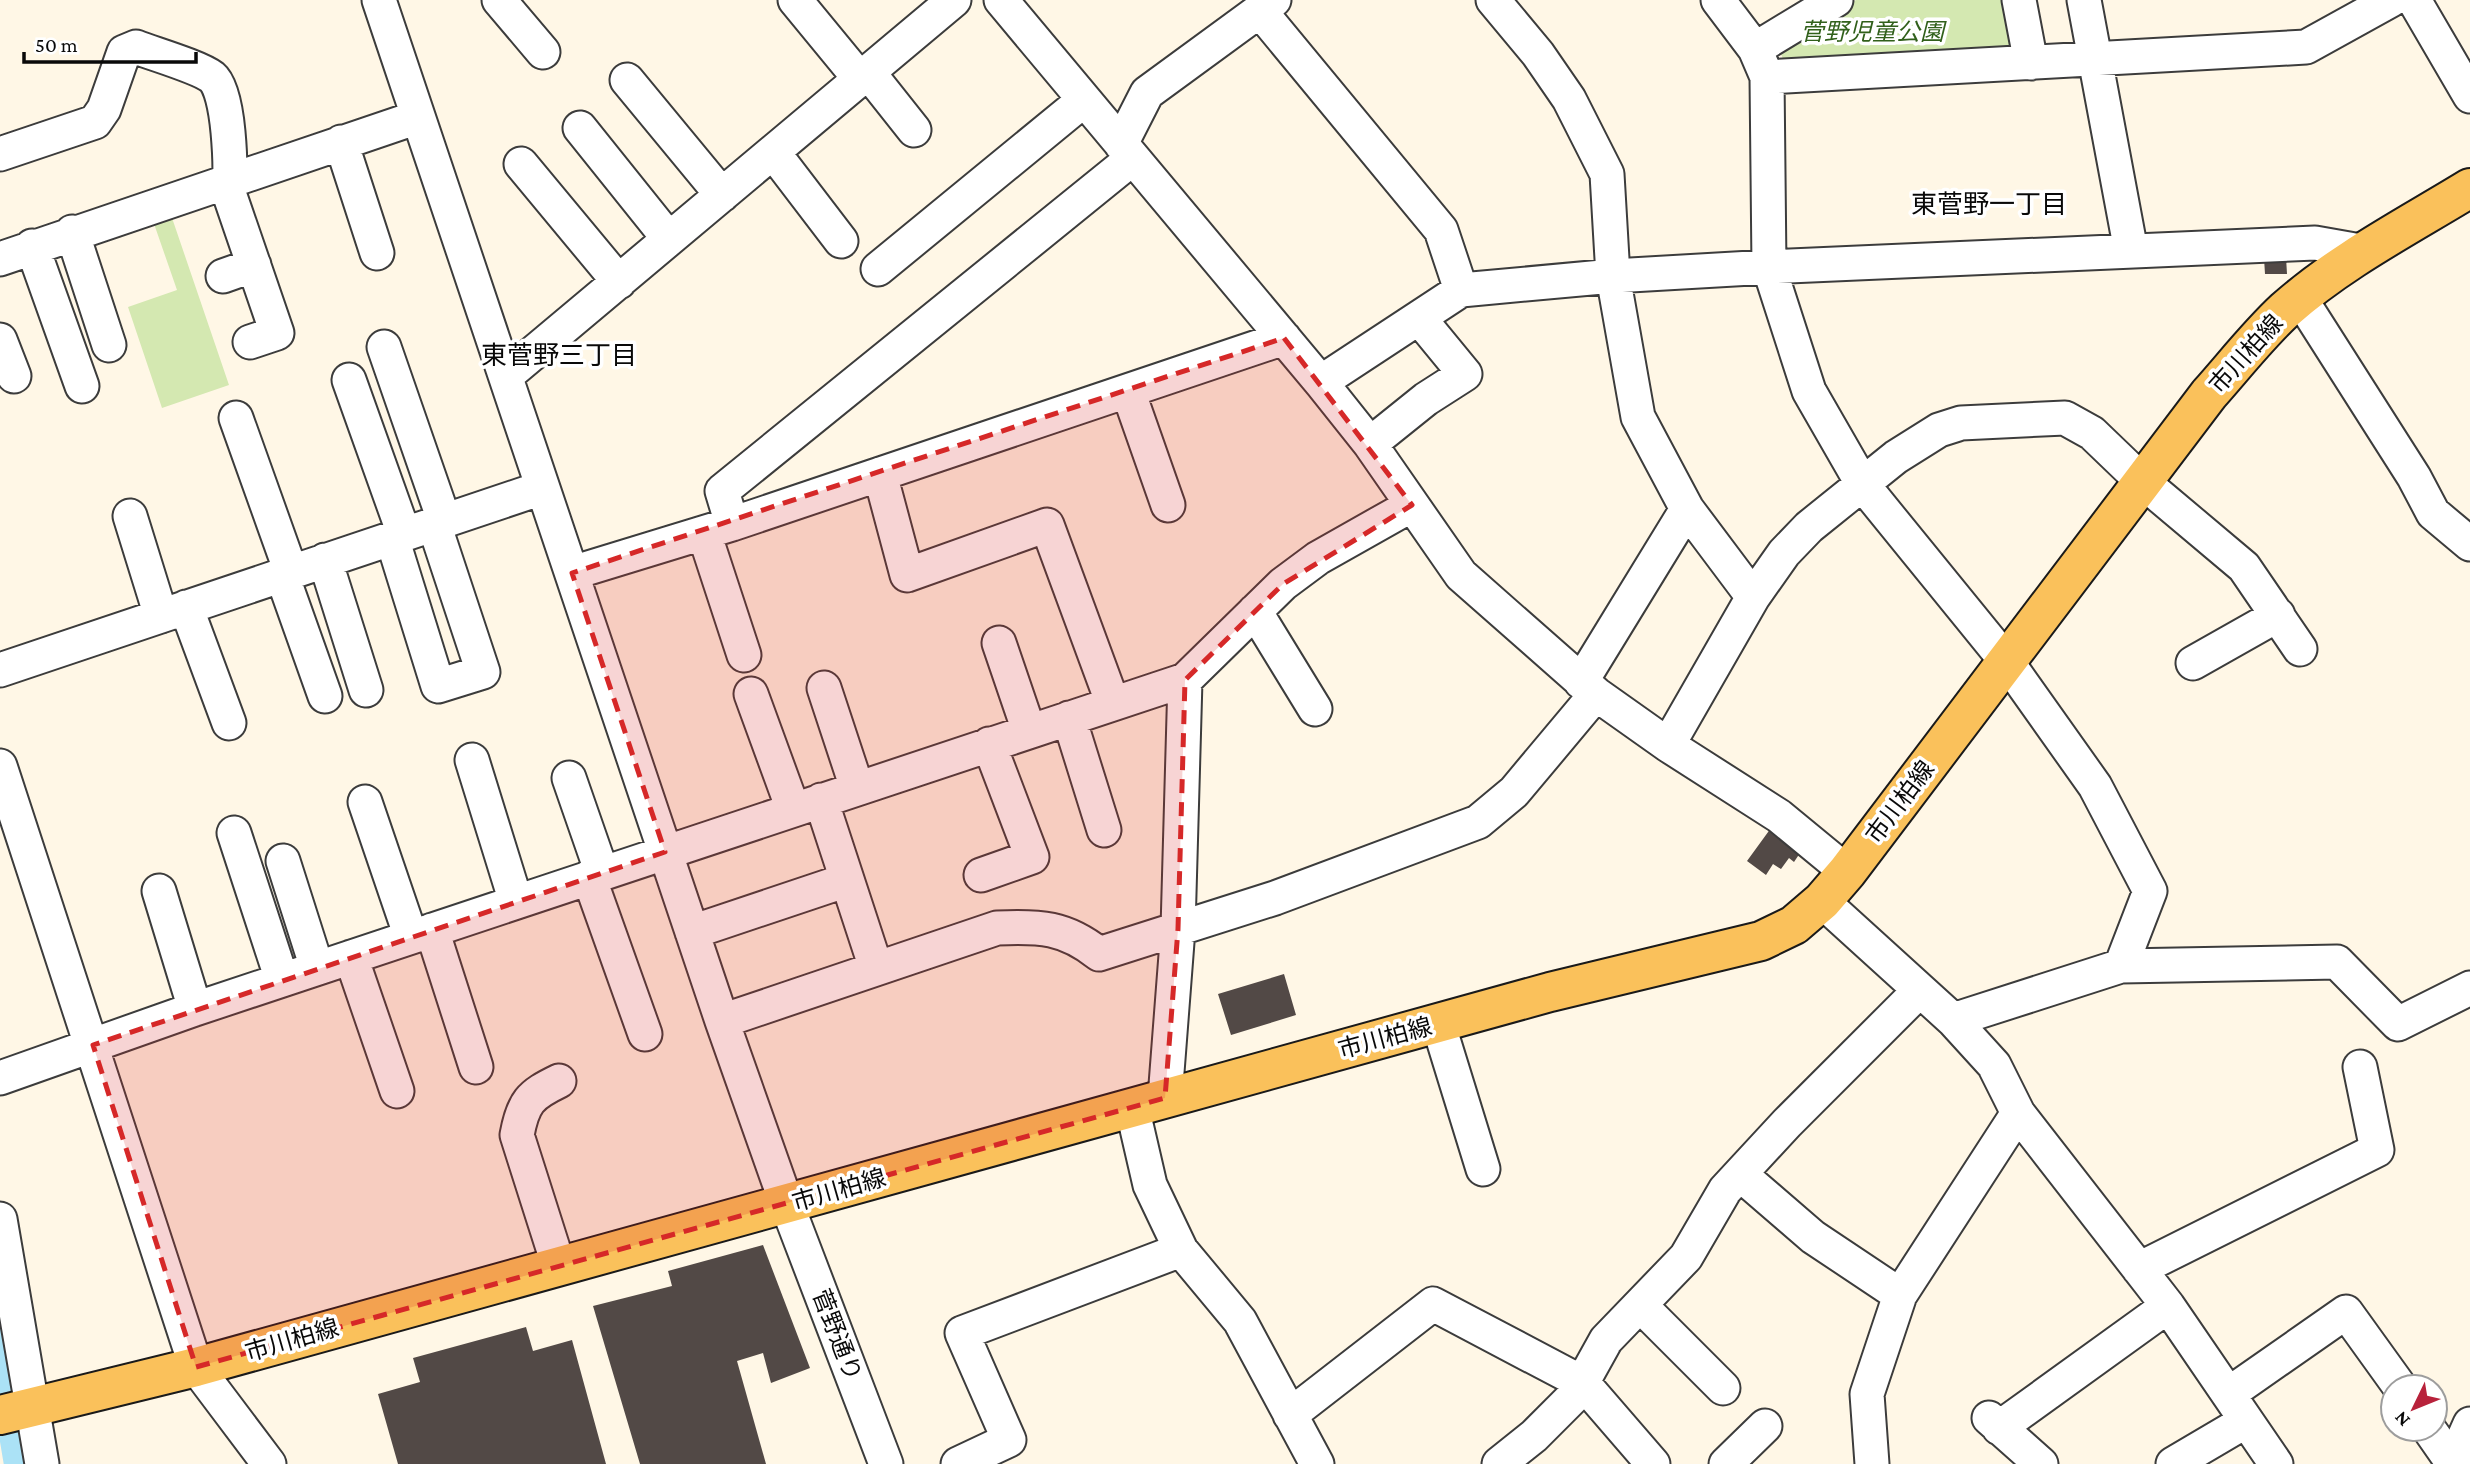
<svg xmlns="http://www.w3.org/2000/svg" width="2470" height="1464" font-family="'Crimson Pro','Noto Sans JP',serif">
<rect width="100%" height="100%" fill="#fff7e6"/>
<path fill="#d4e8b1" d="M 1856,0 L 2009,0 L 2019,50 L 1784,62 L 1780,51 L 1786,42 Z
M 170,212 L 229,385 L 162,408 L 128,307 L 177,290 L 152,218 Z"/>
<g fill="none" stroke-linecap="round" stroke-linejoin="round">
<path stroke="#abe2f6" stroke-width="40" d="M 0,1321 L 24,1464"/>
</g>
<path fill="#524946" d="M 2286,257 L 2287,274 L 2265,274 L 2264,258 Z
M 1771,828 L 1802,850 L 1794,862 L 1789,858 L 1781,869 L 1773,864 L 1766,875 L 1747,861 Z
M 1284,974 L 1296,1015 L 1231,1035 L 1218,994 Z
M 763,1245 L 810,1368 L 771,1383 L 763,1353 L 737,1361 L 766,1464 L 640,1464 L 593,1306 L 672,1286 L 668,1271 Z
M 526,1327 L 533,1351 L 572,1340 L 606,1464 L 398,1464 L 378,1394 L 420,1382 L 413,1358 Z"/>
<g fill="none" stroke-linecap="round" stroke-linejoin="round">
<defs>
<path id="minor" d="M 379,0 L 722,1021 L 787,1205 L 886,1464
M 499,0 L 543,52
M 795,0 L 860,79
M 1001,0 L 1323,385 L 1370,444 L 1461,575 L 1596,694 L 1668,745 L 1779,816 L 1847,872
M 1493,0 L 1538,54 L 1569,99 L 1607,174 L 1613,276 L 1638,417 L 1687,509 L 1753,597
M 1718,0 L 1755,49 L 1767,77 L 1769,267 L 1809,391 L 1863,485 L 2007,662 L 2095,786 L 2150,891 L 2121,966
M 2019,0 L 2031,63
M 2084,0 L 2131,251
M 2414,0 L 2470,96
M 1260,11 L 1441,230 L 1461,290
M 1755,49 L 1836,0
M 868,72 L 914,130
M 1767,77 L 2306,47 L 2391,0
M 627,80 L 722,195
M 580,128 L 669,239
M 341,142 L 377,253
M 1121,144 L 1147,93 L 1274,0
M 773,152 L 841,241
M 0,154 L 95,122 L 104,109 L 124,52 L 136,47 C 154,54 199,67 212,77 C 230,92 231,170 229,193 L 277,333 L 250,342
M 521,164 L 619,282
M 72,232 L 109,345
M 32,246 L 82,386
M 0,259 L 418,117
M 878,269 L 1084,100
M 223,276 L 254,265
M 2300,298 L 2414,477 L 2433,513 L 2470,544
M 0,340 L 14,376
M 384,347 L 444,520
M 507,375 L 954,0
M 349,380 L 404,534
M 1321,382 L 1461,290 L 1613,276 L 1769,267 L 2315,243 L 2366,252
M 1128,391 L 1168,505
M 236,418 L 291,572
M 1370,444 L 1426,399 L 1465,374 L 1419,318
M 880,474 L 907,575 L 1047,525 L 1113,704
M 130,516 L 161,616
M 732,524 L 722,491 L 1133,158
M 704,533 L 744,655
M 392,538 L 438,686 L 483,672 L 434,524
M 325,560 L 366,690
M 572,573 L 732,524 L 1284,338
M 282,575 L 325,696
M 186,607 L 229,723
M 1255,611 L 1315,709
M 999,643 L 1029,731
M 2193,663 L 2278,615
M 0,670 L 542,488
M 1581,682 L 1687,509
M 824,688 L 857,788
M 751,694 L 793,809
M 1069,718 L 1104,830
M 1668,745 L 1753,597 L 1784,553 L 1809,527 L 1896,457 L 1939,430 L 1961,423 L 2065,418 L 2092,433 L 2143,482 L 2244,567 L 2300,649
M 472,760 L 516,902
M 0,766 L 196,1367 L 269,1464
M 569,778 L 602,873
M 821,800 L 876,968
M 365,802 L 411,937
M 234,833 L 282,980
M 283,861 L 317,968
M 981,875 L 1032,857 L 989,744
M 589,877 L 645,1034
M 159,891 L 195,1009
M 1822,901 L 1953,1020 L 1994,1065 L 2018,1113 L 2168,1306 L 2276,1464
M 432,930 L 476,1067
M 692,932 L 847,880
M 351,957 L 397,1091
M 1953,1020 L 2121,966 L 2337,962 L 2398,1024 L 2470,988
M 722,1021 L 997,928 C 1040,926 1065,927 1099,954 L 1275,898 L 1478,822 L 1514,792 L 1596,694
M 1438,1023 L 1483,1169
M 0,1078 L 195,1009 L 1185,680 L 1283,584 L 1318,558 L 1412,505
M 1165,1098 L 1178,929 L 1185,680
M 1132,1107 L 1150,1185 L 1181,1250 L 1240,1321 L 1317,1464
M 1740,1174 L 1813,1237 L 1900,1295
M 0,1219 L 42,1464
M 559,1267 L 517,1135 C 523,1102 530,1095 559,1081
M 2139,1269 L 2377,1150 L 2360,1067
M 1640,1305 L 1723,1388
M 2230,1393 L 2346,1312 L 2400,1387
M 1290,1415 L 1433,1304 L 1583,1383 L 1653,1464
M 1989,1418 L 2041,1464
M 1999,1428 L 2168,1306
M 2429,1429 L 2452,1462
M 958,1464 L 1009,1440 L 962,1333 L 1181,1250
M 1499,1464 L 1534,1436 L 1576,1394 L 1606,1340 L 1686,1257 L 1725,1190 L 1787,1123 L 1919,991
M 1726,1464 L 1765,1426
M 1872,1464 L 1867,1394 L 1900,1295 L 2018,1113
M 2173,1464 L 2246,1421
M 2452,1464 L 2470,1424"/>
<path id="major" d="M 0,1415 L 196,1367 L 1550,992 L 1761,941 L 1794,925 L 1822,901 L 1847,872 L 2209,394 C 2234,366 2258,335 2285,310 C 2340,261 2408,226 2470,188"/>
</defs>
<use href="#minor" stroke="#3c3c3c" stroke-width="37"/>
<use href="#major" stroke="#1a1a1a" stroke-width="42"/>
<use href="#minor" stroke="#fff" stroke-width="33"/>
<use href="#major" stroke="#fac15b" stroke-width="38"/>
</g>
<path fill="#d62828" fill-opacity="0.2" stroke="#d62828" stroke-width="5" stroke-dasharray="14 9" stroke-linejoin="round" d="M 1284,338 L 1412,505 L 1283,584 L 1185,680 L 1178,929 L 1165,1098 L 196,1367 L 93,1045 L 665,852 L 572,573 Z"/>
<g text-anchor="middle" stroke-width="7" stroke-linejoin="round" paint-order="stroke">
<g font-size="24" font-style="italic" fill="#31601b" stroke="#fff">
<text x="1872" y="40">菅野児童公園</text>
</g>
<g font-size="24" fill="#090909" stroke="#fff">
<text transform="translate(2246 354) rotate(-48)" y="8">市川柏線</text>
<text transform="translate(1900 802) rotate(-53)" y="8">市川柏線</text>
<text transform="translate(1385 1038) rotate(-15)" y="8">市川柏線</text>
<text transform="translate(839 1190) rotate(-16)" y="8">市川柏線</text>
<text transform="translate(837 1335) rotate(69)" y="8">菅野通り</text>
<text transform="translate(292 1340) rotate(-16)" y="8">市川柏線</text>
</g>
<g font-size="26" fill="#090909" stroke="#fff">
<text x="1989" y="213">東菅野一丁目</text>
<text x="559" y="364">東菅野三丁目</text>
</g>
</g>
<g transform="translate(2414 1408) rotate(227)"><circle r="33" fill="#ffffff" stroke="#9d9d9d" stroke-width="2"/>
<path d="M0-5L12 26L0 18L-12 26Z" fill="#b8223b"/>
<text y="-10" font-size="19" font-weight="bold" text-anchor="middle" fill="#090909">N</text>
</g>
<path d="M24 52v10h172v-10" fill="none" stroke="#090909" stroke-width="3.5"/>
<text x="35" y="52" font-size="21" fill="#090909" stroke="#ffffff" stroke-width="5" paint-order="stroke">50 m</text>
</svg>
